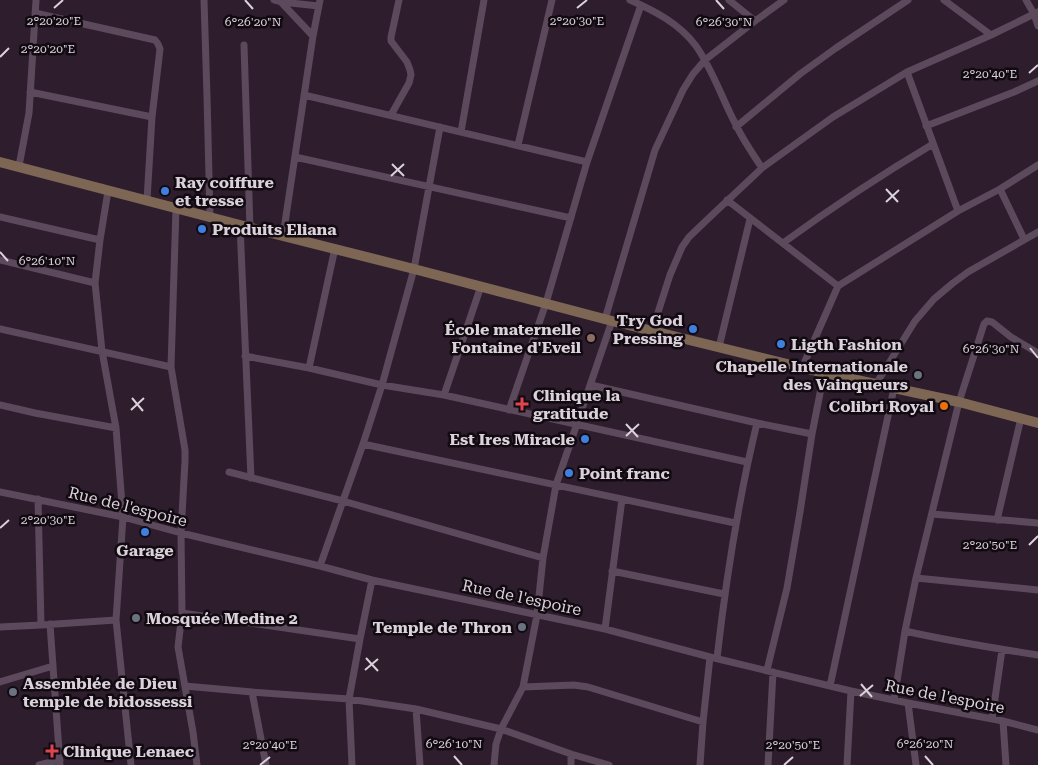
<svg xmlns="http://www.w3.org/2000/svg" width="1038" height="765" font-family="'Roboto Serif',serif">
<rect width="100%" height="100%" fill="#2d1d2d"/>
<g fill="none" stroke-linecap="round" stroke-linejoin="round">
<path stroke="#5c4a5c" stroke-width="7" d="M 204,0 L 207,96 L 210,217
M 274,0 L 281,2 L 319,6
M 630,0 C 655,11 680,24 696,46 C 713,70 722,99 736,125 C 743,140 753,154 762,168
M 729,0 L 755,21
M 944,0 L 991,35
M 1026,0 L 1034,14 L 1038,26
M 281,2 L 313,36
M 35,13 L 155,40 L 158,44 L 160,49 L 152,117 L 147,200
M 244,45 L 250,228
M 907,72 L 958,211
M 30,92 L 152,117
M 304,95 L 587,162
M 391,115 L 409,83 L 411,75 L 410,70 L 407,62 L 391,41 L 391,37 L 399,0
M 926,126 L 1014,92 L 1038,81
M 736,127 L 800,74 L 836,48 L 908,0
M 461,132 L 484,0
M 518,145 L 552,0
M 295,157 L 571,218
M 19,166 L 29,113 L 36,0
M 1000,189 L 1024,239
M 108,191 L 100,240 L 95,283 L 102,351 L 116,428 L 123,517 L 116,620 L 131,765
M 727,200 L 838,286
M 176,208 L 171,367 L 185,450 L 185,461 L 181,533 L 182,613 L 178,647 L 193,732 L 197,765
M 0,217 L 100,240
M 240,225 L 251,478
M 283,236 L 313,36 L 320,0
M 783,243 C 831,208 881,175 933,144
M 0,260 L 95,283
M 605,319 L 655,150 L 683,90 L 693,74 L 705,60 L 755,21 L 784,0
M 0,329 L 171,367
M 652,331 L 670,275 L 682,247 L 689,237 L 711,216 L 762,168 L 833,117 L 907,72 L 991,35 L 1038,12
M 719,347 L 750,219
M 245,356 L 309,368 L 382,385 L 444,395 L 747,462
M 309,368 L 335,248
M 802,368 L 838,286 L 958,211 L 1000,189 L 1038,165
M 876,384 L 915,321 L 934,299 L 953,283 L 968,272 L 1038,232
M 591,385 L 757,423 L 812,434
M 444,395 L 481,286
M 0,405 L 35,413 L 116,428
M 509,410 L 546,303 L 587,162 L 641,5
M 363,444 L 735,523
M 229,472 L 343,501 L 543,558
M 0,492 L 123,517 L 181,533 L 320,566 L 372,580 L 605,629 L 710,657 L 851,691 L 908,703 L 1003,721 L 1038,730
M 38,499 L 41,625
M 932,514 L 1038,523
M 997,520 L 1021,418
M 320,566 L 363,444 L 382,385 L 414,269 L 440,127
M 612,571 L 724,594
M 916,578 L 1038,590
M 182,613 L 360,639
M 50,624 L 60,765
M 0,627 L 41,625 L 116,620
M 605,629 L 622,499
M 905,631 C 949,641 993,648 1038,655
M 717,658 C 726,579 738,501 757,423
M 767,670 L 787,588 L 800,512 L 812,434 L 824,373
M 0,682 L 53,666
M 185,686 L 252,692 L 349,699 L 416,709 L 501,729 L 571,754 L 609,765
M 830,686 L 894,388
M 523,687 L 574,685 L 588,687 L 703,722
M 252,692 L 266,765
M 894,700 L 905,631 L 916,578 L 959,402 L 984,324 L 987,321 L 992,322 L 1011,337 L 1038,353
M 908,703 L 916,765
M 416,709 L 420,765
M 992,719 L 1002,650
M 1003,721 L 1006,765
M 39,765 L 60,760
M 352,765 L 349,699 L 360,639 L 372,580
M 494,765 L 496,744 L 501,729 L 523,687 L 537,615 L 543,558 L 556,485 L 612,321
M 571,765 L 571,754
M 700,765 L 703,722 L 710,657
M 768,765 L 773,672
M 847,765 L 851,691"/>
<path stroke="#7e6655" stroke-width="10" d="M 0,162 L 240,225 L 414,269 L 612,321 L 824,373 L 959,402 L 1038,423"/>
</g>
<path fill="none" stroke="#dbd1db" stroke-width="2" d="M 245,0 L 253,9M 716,0 L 724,9M 54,8 L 63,0M 577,8 L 587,0M 0,57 L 9,48M 1029,73 L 1038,65M 392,164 L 404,176M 391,176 L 404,164M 886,189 L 898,202M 886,202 L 899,190M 0,252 L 8,261M 1030,348 L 1038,358M 132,398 L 143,411M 131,410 L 144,398M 626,424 L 638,437M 626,436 L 639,424M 0,528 L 9,520M 1029,545 L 1038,536M 366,658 L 378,671M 365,670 L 378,659M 861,684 L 872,697M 860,696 L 873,685M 454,756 L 462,765M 925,756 L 933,765M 260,765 L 270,757M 784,765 L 793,757"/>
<g fill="#3f7fe0" stroke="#110a11" stroke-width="2">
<circle cx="165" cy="191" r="5"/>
<circle cx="202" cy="229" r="5"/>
<circle cx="693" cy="329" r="5"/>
<circle cx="781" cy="344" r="5"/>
<circle cx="585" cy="439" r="5"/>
<circle cx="569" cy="473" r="5"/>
<circle cx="145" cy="532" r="5"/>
</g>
<circle fill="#8d6e63" stroke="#110a11" stroke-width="2" cx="591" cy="338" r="5"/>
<g fill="#6b7280" stroke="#110a11" stroke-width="2">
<circle cx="918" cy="375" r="5"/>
<circle cx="136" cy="618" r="5"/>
<circle cx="522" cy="627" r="5"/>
<circle cx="13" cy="692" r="5"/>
</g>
<g fill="#e0444e" stroke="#110a11" stroke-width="2">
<path d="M519.5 396.5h5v5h5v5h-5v5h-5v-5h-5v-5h5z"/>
<path d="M49.5 743.5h5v5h5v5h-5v5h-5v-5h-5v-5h5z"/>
</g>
<circle fill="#e8710a" stroke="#110a11" stroke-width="2" cx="944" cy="406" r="5"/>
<g text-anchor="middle" stroke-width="5" stroke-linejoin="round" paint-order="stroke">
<g font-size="16" font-weight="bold" fill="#dbd1db" stroke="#110a11" text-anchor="start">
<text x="175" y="188">Ray coiffure<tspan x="175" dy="18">et tresse</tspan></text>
<text x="212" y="235">Produits Eliana</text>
<text x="683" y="326" text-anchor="end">Try God<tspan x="683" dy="18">Pressing</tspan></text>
<text x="581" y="335" text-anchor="end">École maternelle<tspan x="581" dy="18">Fontaine d'Eveil</tspan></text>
<text x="791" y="350">Ligth Fashion</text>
<text x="908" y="372" text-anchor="end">Chapelle Internationale<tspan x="908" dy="18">des Vainqueurs</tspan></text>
<text x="533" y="401">Clinique la<tspan x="533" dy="18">gratitude</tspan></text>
<text x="934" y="412" text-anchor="end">Colibri Royal</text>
<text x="575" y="445" text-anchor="end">Est Ires Miracle</text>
<text x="579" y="479">Point franc</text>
<text x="145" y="556" text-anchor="middle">Garage</text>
<text x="146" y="624">Mosquée Medine 2</text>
<text x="512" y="633" text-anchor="end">Temple de Thron</text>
<text x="23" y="689">Assemblée de Dieu<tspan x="23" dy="18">temple de bidossessi</tspan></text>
<text x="63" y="757">Clinique Lenaec</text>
</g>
<g font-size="16" fill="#dbd1db" stroke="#110a11">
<text transform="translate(128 506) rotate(14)" y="6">Rue de l'espoire</text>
<text transform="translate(522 597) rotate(12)" y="6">Rue de l'espoire</text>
<text transform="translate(945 696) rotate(11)" y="6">Rue de l'espoire</text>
</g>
</g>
<g font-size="12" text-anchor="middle" fill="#dbd1db" stroke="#110a11" stroke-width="5" stroke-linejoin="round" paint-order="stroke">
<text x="54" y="25">2°20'20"E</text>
<text x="577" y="25">2°20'30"E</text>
<text x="724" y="26">6°26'30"N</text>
<text x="253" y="26">6°26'20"N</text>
<text x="48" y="53">2°20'20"E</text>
<text x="990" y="78">2°20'40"E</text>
<text x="47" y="265">6°26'10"N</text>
<text x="991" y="353">6°26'30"N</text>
<text x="48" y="524">2°20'30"E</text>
<text x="990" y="549">2°20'50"E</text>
<text x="454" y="748">6°26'10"N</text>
<text x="925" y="748">6°26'20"N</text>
<text x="270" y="749">2°20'40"E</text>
<text x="793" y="749">2°20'50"E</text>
</g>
</svg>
